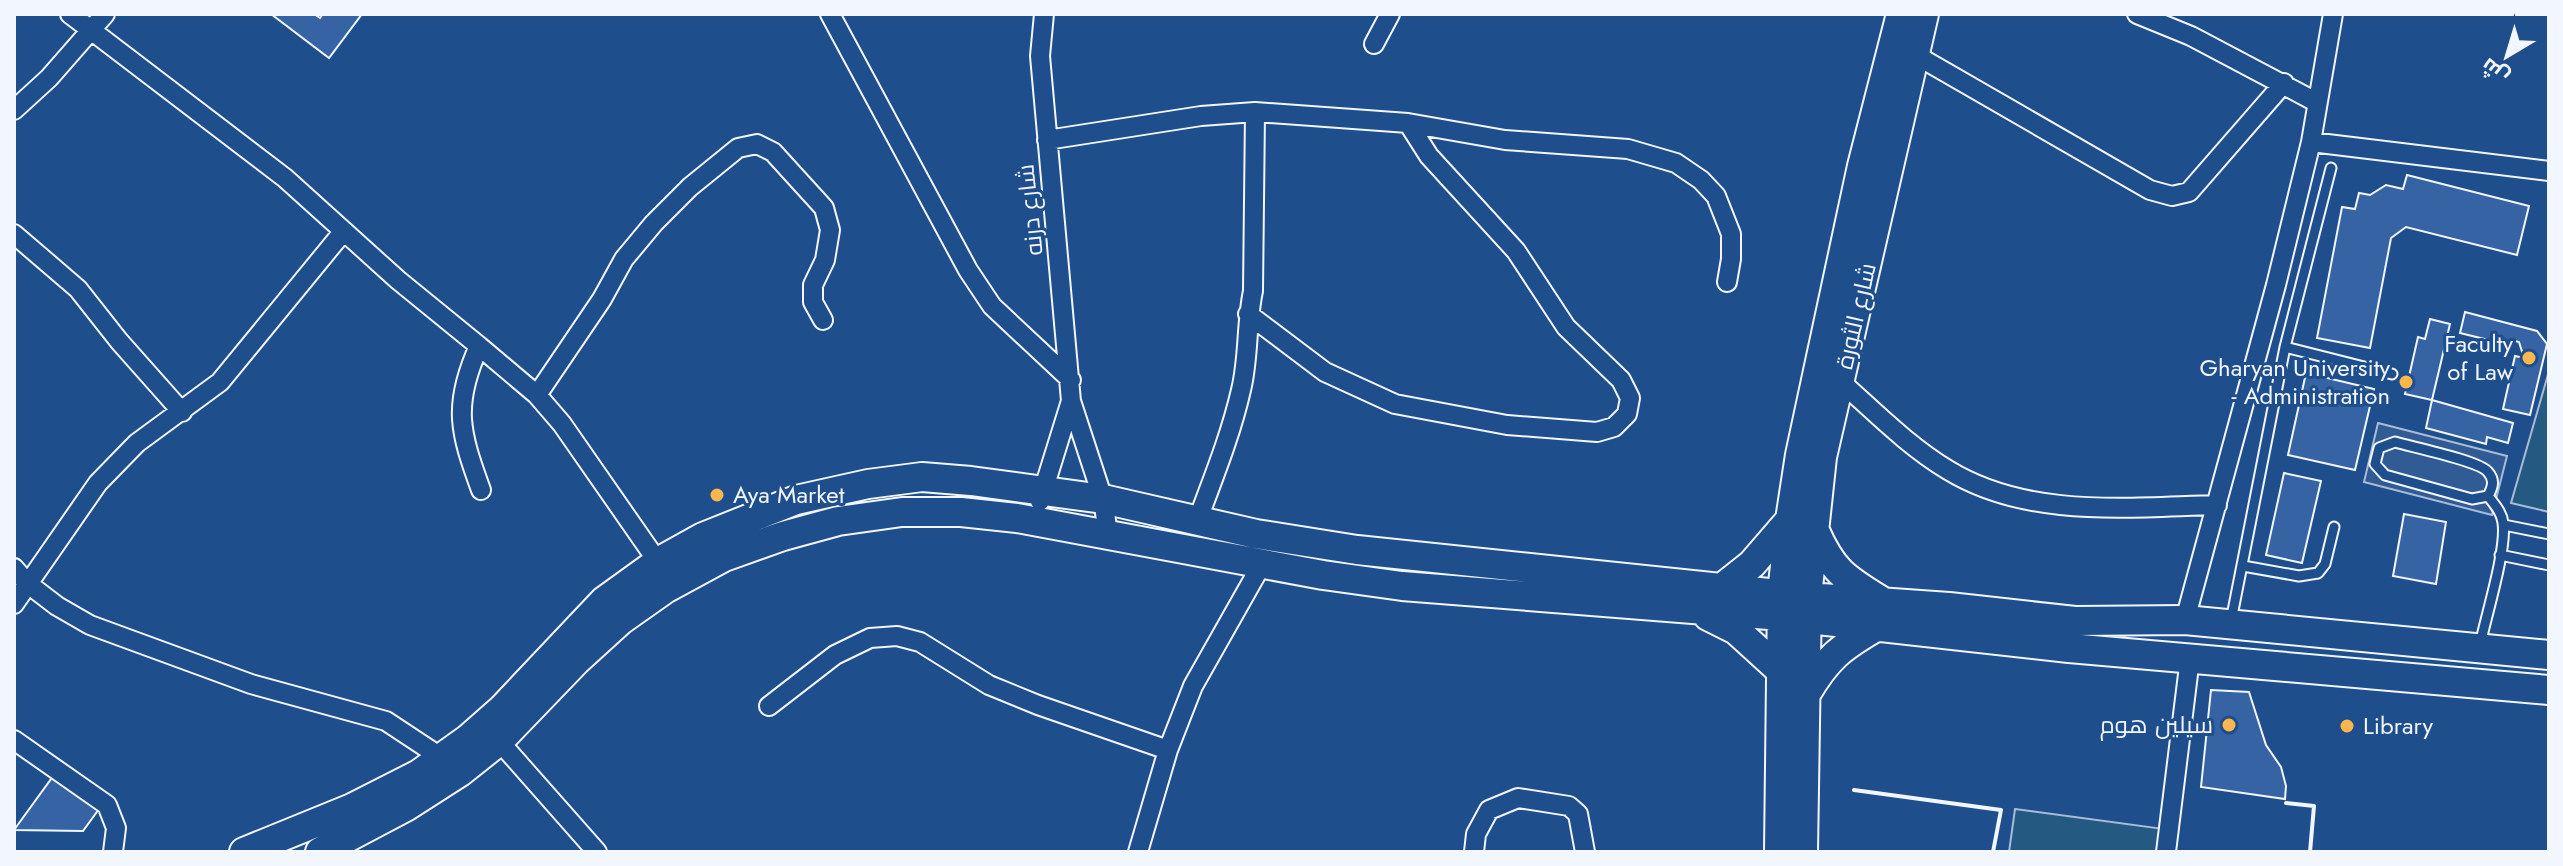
<svg xmlns="http://www.w3.org/2000/svg" width="2563" height="866" font-family="Jost,Cairo,sans-serif">
<rect width="100%" height="100%" fill="#1f4e8c"/>
<path fill="#245a82" stroke="#a8bbd7" stroke-width="2" d="M 2549,371 L 2549,512 L 2511,503 Z
M 2015,809 L 2164,829 L 2162,852 L 2009,852 Z"/>
<path fill="#305b95" stroke="#a8bbd7" stroke-width="2" d="M 2378,423 L 2507,456 L 2492,515 L 2364,482 Z"/>
<path fill="#3563a3" stroke="#f2f6ff" stroke-width="2" d="M 271,14 L 314,14 L 320,18 L 323,14 L 362,14 L 329,58 Z
M 2407,175 L 2529,206 L 2517,255 L 2406,227 L 2391,238 L 2370,348 L 2317,338 L 2342,207 L 2355,209 L 2359,193 L 2370,195 L 2386,185 L 2403,189 Z
M 2465,312 L 2537,331 L 2547,344 L 2530,415 L 2503,409 L 2515,356 L 2524,358 L 2519,342 L 2511,340 L 2509,345 L 2460,333 Z
M 2430,319 L 2450,324 L 2432,400 L 2405,394 L 2418,337 L 2425,339 Z
M 2306,373 L 2374,389 L 2355,470 L 2288,455 Z
M 2432,400 L 2513,423 L 2508,443 L 2487,437 L 2486,444 L 2426,428 Z
M 2284,473 L 2321,481 L 2302,563 L 2266,555 Z
M 2404,514 L 2446,522 L 2436,584 L 2393,576 Z
M 2211,690 L 2249,692 L 2266,745 L 2281,767 L 2286,786 L 2285,799 L 2201,787 Z
M 54,775 L 99,809 L 83,831 L 14,830 Z"/>
<g fill="none" stroke-linecap="round" stroke-linejoin="round">
<defs>
<path id="lane" d="M 2285,347 L 2392,374
M 2395,442 C 2412,447 2480,461 2488,472 C 2495,480 2493,487 2488,496 L 2472,499 L 2385,475 L 2375,464 L 2379,448 Z
M 2504,525 L 2549,534
M 2500,555 L 2549,565
M 2243,566 L 2299,576 L 2318,573 L 2325,564 L 2334,527
M 2231,621 L 2285,347 L 2331,168
M 2480,645 C 2486,616 2507,549 2503,523 C 2502,512 2494,504 2488,496"/>
<path id="street" d="M 70,14 L 285,178 L 398,280 L 479,346 C 452,406 460,432 481,490
M 830,14 L 968,270 L 992,306 L 1071,380
M 1044,14 L 1040,56 L 1071,401 L 1103,499 L 1108,534
M 2137,14 L 2191,36 L 2316,102
M 1374,44 L 1390,14
M 1907,50 L 2150,190 L 2172,196 L 2189,192 L 2284,83
M 14,110 L 49,78 L 105,14
M 1047,140 L 1201,116 L 1255,112 L 1408,123 L 1505,140 L 1628,149 L 1676,163 L 1701,180 L 1716,196 L 1731,234 L 1731,259 L 1727,282
M 2311,142 L 2549,171
M 14,234 L 78,289 L 119,341 L 182,412
M 1248,314 L 1325,372 L 1395,404 L 1507,425 L 1597,432 L 1614,427 L 1627,414 L 1630,398 L 1621,380 L 1566,327 L 1516,251 L 1429,156 L 1408,123
M 479,346 L 537,395 L 562,424 L 658,562
M 1840,381 C 1875,412 1908,446 1948,470 C 2028,519 2129,507 2217,505
M 537,395 L 602,299 L 624,259 L 654,223 L 690,187 L 738,148 L 757,144 L 773,152 L 824,208 L 830,230 L 825,260 L 813,285 L 813,302 L 823,320
M 1040,501 L 1071,401
M 1198,519 C 1214,476 1231,434 1241,390 C 1249,358 1246,324 1253,291 L 1255,112
M 14,568 L 27,583 L 57,606 L 90,625 L 251,684 L 386,721 L 442,758
M 14,604 L 98,483 L 137,443 L 220,382 L 343,232
M 2185,620 L 2276,285 L 2311,142 L 2333,14
M 769,706 L 835,655 L 870,638 L 897,636 L 920,642 L 989,685 L 1038,705 L 1168,750
M 14,740 L 107,805 L 116,828 L 113,852
M 499,741 L 597,852
M 1138,852 L 1168,750 L 1193,686 L 1262,564
M 1474,852 L 1476,834 L 1489,810 L 1518,798 L 1569,806 L 1578,814 L 1585,852
M 2166,852 L 2190,658"/>
<path id="primary" d="M 1815,531 C 1832,570 1844,578 1880,600
M 1723,587 L 1752,564 L 1790,520
M 1708,616 L 1736,630 L 1781,671
M 1806,694 C 1827,658 1840,648 1876,627
M 244,852 L 352,808 L 419,774 L 468,739 L 502,709 L 604,601 L 658,562 L 703,537 L 796,500 L 868,484 L 922,477 L 971,481 L 1103,499 L 1256,534 L 1357,550 L 1807,597 L 1949,607 L 2075,621 L 2185,620 L 2549,655
M 320,852 L 407,806 L 460,772 L 499,741 L 576,661 L 621,620 L 665,589 L 724,557 L 783,536 L 838,521 L 902,512 L 961,512 L 1017,518 L 1323,575 L 1402,586 L 1782,616 L 2069,648 L 2549,690
M 1779,852 L 1782,593 L 1790,520 L 1800,455 L 1862,166 L 1901,14
M 1803,852 L 1807,597 L 1822,457 L 1924,14"/>
</defs>
<use href="#lane" stroke="#f2f6ff" stroke-width="13"/>
<use href="#street" stroke="#f2f6ff" stroke-width="22"/>
<use href="#primary" stroke="#f2f6ff" stroke-width="32"/>
<use href="#lane" stroke="#1f4e8c" stroke-width="9"/>
<use href="#street" stroke="#1f4e8c" stroke-width="18"/>
<use href="#primary" stroke="#1f4e8c" stroke-width="28"/>
<path stroke="#f2f6ff" stroke-width="4" d="M 1854,790 L 2001,810 L 1993,852
M 2286,803 L 2314,806 L 2310,852"/>
</g>
<g fill="#ffb74d" stroke="#1f4e8c" stroke-width="3">
<circle cx="2529" cy="358" r="8"/>
<circle cx="2406" cy="382" r="8"/>
<circle cx="717" cy="495" r="8"/>
<circle cx="2229" cy="725" r="8"/>
<circle cx="2347" cy="726" r="8"/>
</g>
<g text-anchor="middle" stroke-width="6" stroke-linejoin="round" paint-order="stroke">
<g font-size="24" fill="#f2f6ff" stroke="#1f4e8c">
<text transform="translate(1030 210) rotate(-96)" y="8">شارع درنه</text>
<text transform="translate(1856 316) rotate(-77)" y="8">شارع الثورة</text>
</g>
<g font-size="24" fill="#f2f6ff" stroke="#1f4e8c" text-anchor="end">
<text x="2513" y="352">Faculty<tspan x="2513" dy="28">of Law</tspan></text>
<text x="2390" y="376">Gharyan University<tspan x="2390" dy="28">- Administration</tspan></text>
<text x="733" y="503" text-anchor="start">Aya Market</text>
<text x="2213" y="733">سيلين هوم</text>
<text x="2363" y="734" text-anchor="start">Library</text>
</g>
</g>
<rect width="2563" height="866" fill="none" stroke="#f2f6ff" stroke-width="32"/>
<g transform="translate(2507 56) rotate(218)" stroke="#1f4e8c" stroke-width="6" paint-order="stroke">
<path d="M0-6L14 30L0 20L-14 30Z" fill="#f2f6ff"/>
<text y="-12" font-size="22" font-weight="bold" text-anchor="middle" fill="#f2f6ff">ش</text>
</g>
</svg>
